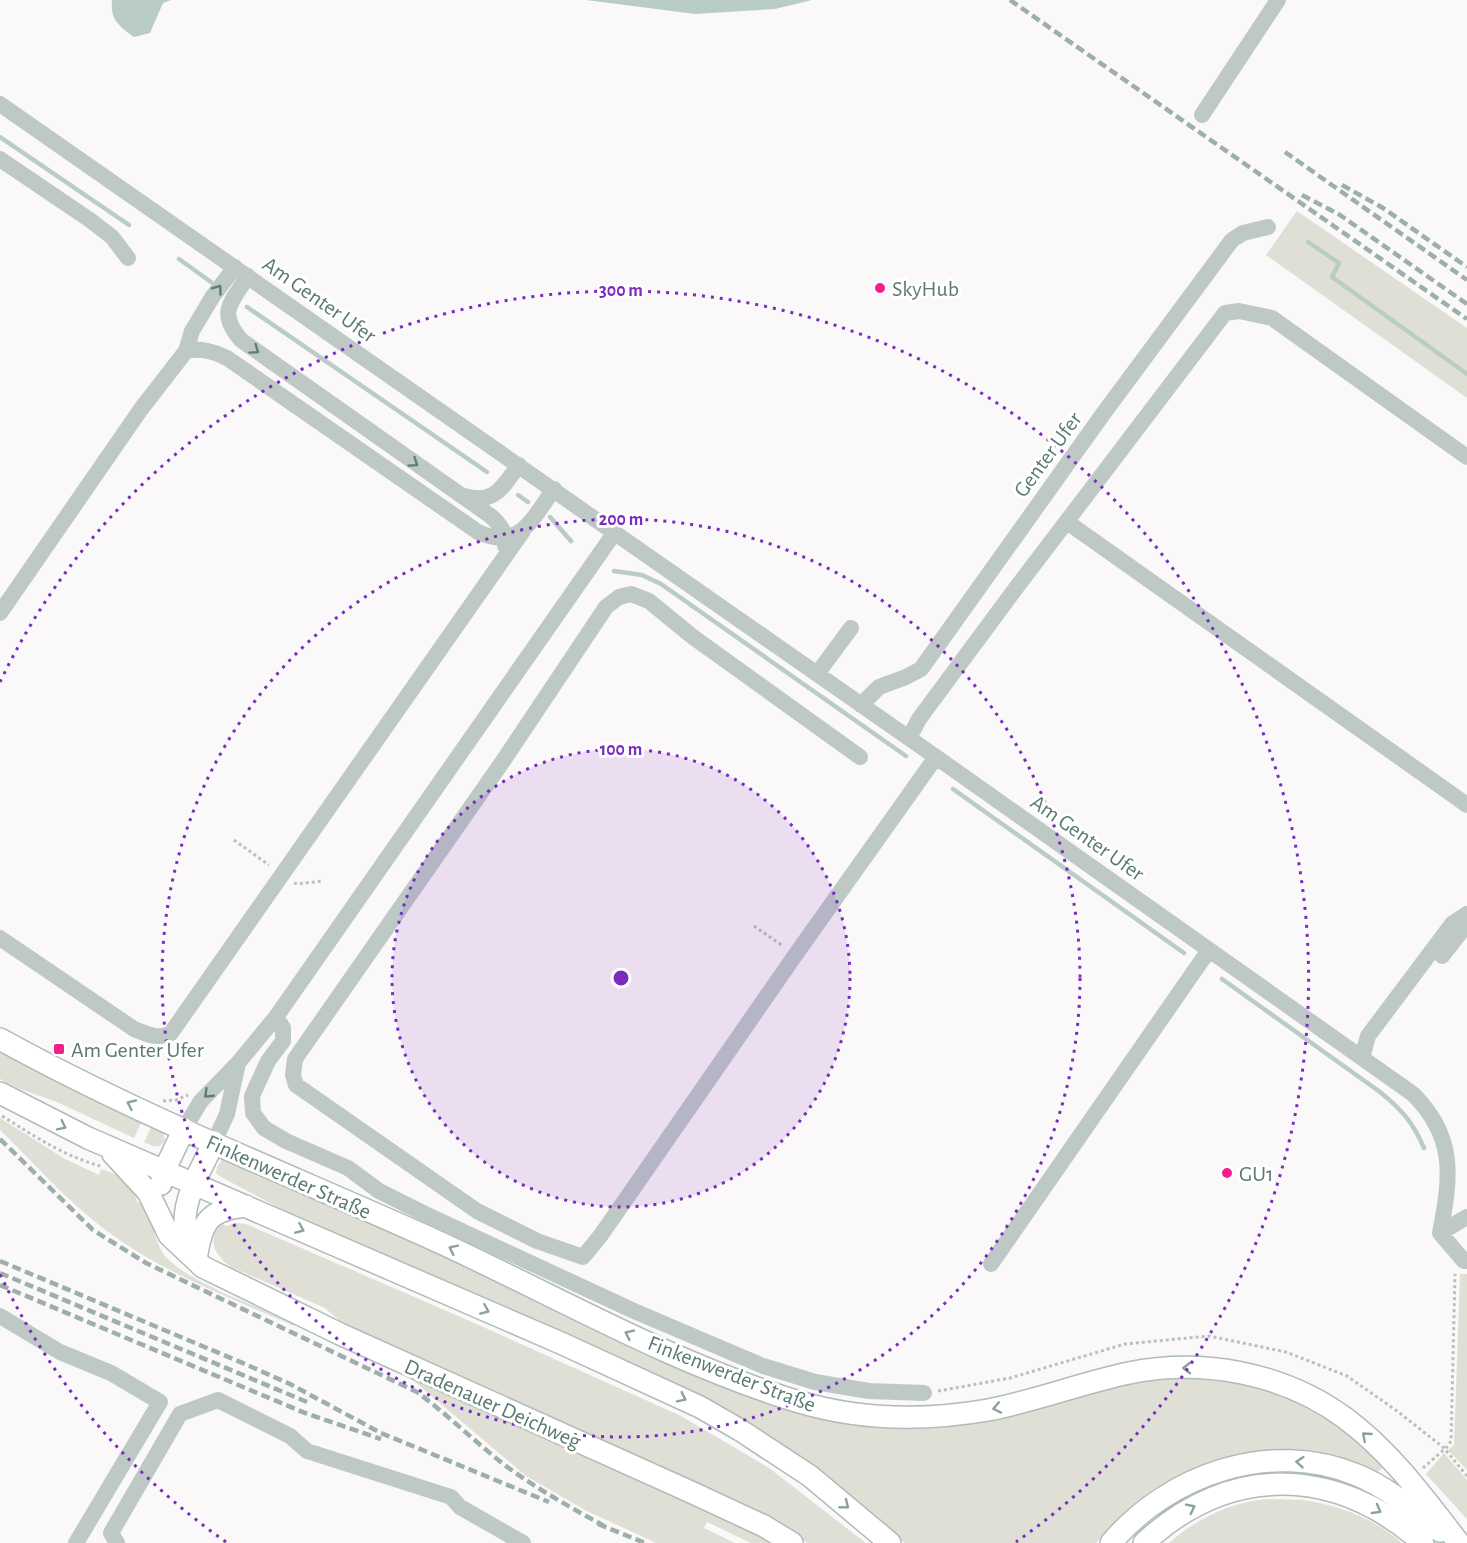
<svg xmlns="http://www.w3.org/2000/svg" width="1467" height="1543" font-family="'Alegreya Sans',sans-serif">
<rect width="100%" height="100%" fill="#faf8f8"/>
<path fill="#e0dfd6" d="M 1297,211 L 1467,328 L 1467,398 L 1266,255 Z
M 0,1051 L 73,1090 L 142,1121 L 134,1138 L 57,1102 L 20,1089 L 0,1079 Z
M 0,1118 L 65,1159 L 99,1175 L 101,1169 C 124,1177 130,1181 138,1203 L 146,1201 C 152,1217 153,1235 161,1250 C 176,1279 264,1309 295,1323 L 294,1326 C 229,1297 160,1272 103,1228 C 66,1200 34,1163 0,1130 Z
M 152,1126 L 163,1133 L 165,1140 C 160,1150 152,1146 144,1142 Z
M 223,1158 L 407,1240 L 711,1381 L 791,1410 L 856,1425 L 886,1427 L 1040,1408 L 1127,1383 L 1173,1378 L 1217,1379 L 1259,1388 L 1304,1405 L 1351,1435 L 1383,1467 L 1377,1473 C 1275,1424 1165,1456 1096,1543 L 905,1543 L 816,1471 L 306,1222 L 221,1177 L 216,1173 L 217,1167 Z
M 220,1223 L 227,1226 L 235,1223 L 246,1224 L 472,1322 L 681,1416 L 769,1468 L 866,1543 L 808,1543 L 768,1520 L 347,1327 L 325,1308 L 231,1267 C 215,1256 207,1241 220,1223 Z
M 1460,1274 L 1467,1274 L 1467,1470 L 1448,1450 L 1454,1445 Z
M 408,1376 L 743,1526 L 773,1543 L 751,1543 L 707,1522 L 704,1528 L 735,1543 L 656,1543 L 585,1510 L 526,1476 Z
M 1444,1453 L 1467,1480 L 1467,1519 L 1426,1474 Z
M 1304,1500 C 1340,1506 1374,1518 1402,1543 L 1169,1543 C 1193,1522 1221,1507 1252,1501 C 1268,1498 1287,1500 1304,1500 Z"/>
<path fill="#b9cdc4" d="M 112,0 L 171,0 L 163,3 L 150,33 L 134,37 C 119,26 110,20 112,0 Z
M 586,0 L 812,0 L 775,9 L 695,14 Z"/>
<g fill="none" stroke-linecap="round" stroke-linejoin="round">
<path stroke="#b9cdc4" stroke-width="4.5" d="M 0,137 L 129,225
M 1308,242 L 1339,263 L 1332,277 L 1467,374
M 179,259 L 211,282
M 247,307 L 487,472
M 518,495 L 528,502
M 550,517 L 571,541
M 614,571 L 642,575 L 661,584 L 906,756
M 953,789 L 1184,953
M 1222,979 L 1380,1092 C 1401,1109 1413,1122 1424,1148"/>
<defs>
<path id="major" d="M 0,1039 C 141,1117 293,1176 441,1243 C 558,1297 672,1363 796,1401 C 858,1420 925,1421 988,1410 C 1036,1401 1081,1383 1129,1373 C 1203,1358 1284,1373 1345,1418 C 1391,1452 1424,1498 1459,1543
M 0,1093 L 88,1138 L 563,1344 L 700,1407 L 740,1430 L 810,1476 L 890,1543
M 113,1154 L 148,1192 L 169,1235 L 203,1267 L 340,1334 L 693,1493 L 764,1526 L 792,1543
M 161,1184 L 164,1171 L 184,1129
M 194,1258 C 191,1246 186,1234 185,1221 C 185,1194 203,1166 214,1142
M 196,1259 C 202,1222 207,1210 246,1206
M 1111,1543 C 1169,1474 1271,1439 1357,1475 C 1389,1488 1414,1511 1440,1531
M 1144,1543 C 1230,1463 1336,1466 1423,1543"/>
</defs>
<use href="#major" stroke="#afbcb8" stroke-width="24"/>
<path stroke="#b9c1bf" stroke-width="3" stroke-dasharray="3 3" stroke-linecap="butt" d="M 234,840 L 269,865
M 294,883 L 297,884 L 322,881
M 754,926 L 783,946
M 163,1101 L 176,1100 L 188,1095
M 2,1116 C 36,1137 62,1155 100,1166
M 938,1391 L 1010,1378 L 1125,1344 L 1209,1336 L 1286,1352 L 1347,1376 L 1397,1411 L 1444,1448 L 1467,1476
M 1423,1468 L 1447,1447 L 1451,1441 L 1455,1274"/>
<path stroke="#bec9c6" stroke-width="16" d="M 0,104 L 936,757 L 1413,1094 C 1456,1137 1451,1176 1440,1233
M 1202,115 L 1278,0
M 0,159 L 90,220 L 112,237 L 128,258
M 248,276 C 231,303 217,312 241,340 L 492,517 C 500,525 507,533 505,546
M 186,351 C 202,348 212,351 227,358 L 478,532 C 520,551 532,519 554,489
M 464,496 C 495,505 502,487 519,465
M 1067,522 L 1467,805
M 0,613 L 141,409 L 186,351 L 192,331 L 213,296 L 235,267
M 817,674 L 851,628
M 861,705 L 879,687 L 906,677 L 921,669 L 1103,414 L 1232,240 L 1243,233 L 1268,227
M 909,738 L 919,719 L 1013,592 L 1225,313 L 1239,311 L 1272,318 L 1467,457
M 860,757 L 693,637 L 649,601 L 631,594 L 619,597 L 606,607 L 503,761 L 295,1059 L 293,1075 L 296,1085 L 477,1211 L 537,1241 L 583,1257 L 601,1235 L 796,954 L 936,757
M 0,938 L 134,1029 C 147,1034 158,1040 171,1033 L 523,531
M 1442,956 L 1463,929 L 1467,919
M 276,1017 L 283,1028 L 283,1041 L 268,1061 L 252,1096 L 253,1113 L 264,1128 L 286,1141 L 348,1168 L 379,1191 L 425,1214 L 634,1311 L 763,1366 L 815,1382 L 869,1391 L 924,1393
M 1362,1058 L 1368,1036 L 1452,924 L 1467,914
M 184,1129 L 201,1101 L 238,1063 L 276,1017 L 615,532
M 214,1142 L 227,1114 L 238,1063
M 1440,1233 L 1464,1261 L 1467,1261
M 1440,1233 L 1467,1217
M 991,1264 L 1209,950
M 0,1316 L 60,1352 L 111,1373 L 160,1402 L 76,1543
M 117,1543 L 111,1533 L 180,1414 L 218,1400 L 290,1436 L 307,1451 L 451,1497 L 460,1507 L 523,1543"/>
<use href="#major" stroke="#fff" stroke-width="21"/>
<path stroke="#9dafaa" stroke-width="4.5" stroke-dasharray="9 4.5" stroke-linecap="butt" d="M 1010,0 L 1467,319
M 1285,152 L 1467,280
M 1342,185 L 1383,208 L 1467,267
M 1302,195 L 1340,215 L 1467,304
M 0,1139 L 93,1230 L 146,1263 L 417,1392 C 448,1415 475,1442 506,1466 C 537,1489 570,1507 604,1526
M 0,1261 L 245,1364 L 290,1384 L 381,1433 L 549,1502
M 0,1273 L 307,1402
M 0,1285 L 305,1413 L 381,1439
M 598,1524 L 645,1543"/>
</g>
<defs><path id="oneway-chevron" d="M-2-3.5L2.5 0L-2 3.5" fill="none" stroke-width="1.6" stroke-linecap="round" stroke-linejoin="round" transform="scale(1.5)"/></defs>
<g stroke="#5e7e74">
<use href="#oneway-chevron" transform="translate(218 289) rotate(-54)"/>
<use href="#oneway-chevron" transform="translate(255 350) rotate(35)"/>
<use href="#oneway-chevron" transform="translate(414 463) rotate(35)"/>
<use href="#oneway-chevron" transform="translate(208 1094) rotate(136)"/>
</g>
<g stroke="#8ba29b">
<use href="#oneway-chevron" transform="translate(131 1104) rotate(-155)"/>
<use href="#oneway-chevron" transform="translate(62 1126) rotate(26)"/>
<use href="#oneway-chevron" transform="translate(300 1229) rotate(23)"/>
<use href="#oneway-chevron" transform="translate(453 1249) rotate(-154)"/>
<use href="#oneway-chevron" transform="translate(485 1310) rotate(23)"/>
<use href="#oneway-chevron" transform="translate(629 1334) rotate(-154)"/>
<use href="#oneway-chevron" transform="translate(1187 1368) rotate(-180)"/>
<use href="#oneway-chevron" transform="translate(682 1398) rotate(26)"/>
<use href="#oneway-chevron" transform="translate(997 1408) rotate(169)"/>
<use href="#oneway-chevron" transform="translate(1366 1436) rotate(-139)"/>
<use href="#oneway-chevron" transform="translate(1300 1462) rotate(-175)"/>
<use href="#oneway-chevron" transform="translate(845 1505) rotate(39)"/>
<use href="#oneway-chevron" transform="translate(1191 1508) rotate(-27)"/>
<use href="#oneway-chevron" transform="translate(1377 1510) rotate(30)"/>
</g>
<circle cx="621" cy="978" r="229" fill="#7b2cbf" fill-opacity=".12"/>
<g fill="none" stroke="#7b2cbf" stroke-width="3" stroke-dasharray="3 6">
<circle cx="621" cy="978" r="229"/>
<circle cx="621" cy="978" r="459"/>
<path d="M226 1542A688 688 0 0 1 0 1274M0 682A688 688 0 1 1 1016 1542"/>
</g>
<g fill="#f41e8a" stroke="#fff" stroke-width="2">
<circle cx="880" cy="288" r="6"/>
<rect x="53" y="1043" width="12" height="12" rx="3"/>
<circle cx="1227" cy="1173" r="6"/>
</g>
<g text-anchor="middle" stroke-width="6" stroke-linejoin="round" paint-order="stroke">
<g font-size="22" fill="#597a70" stroke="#fff" text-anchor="start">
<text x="892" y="296">SkyHub</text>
<text x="71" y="1057">Am Genter Ufer</text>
<text x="1239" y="1181">GU1</text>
</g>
<g font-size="22" fill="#597a70" stroke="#fff">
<text transform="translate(320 299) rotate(35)" y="8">Am Genter Ufer</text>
<text transform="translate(1047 454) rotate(-54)" y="8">Genter Ufer</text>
<text transform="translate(1088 837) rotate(35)" y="8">Am Genter Ufer</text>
<text transform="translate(289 1176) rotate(24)" y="8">Finkenwerder Straße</text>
<text transform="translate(732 1373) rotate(21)" y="8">Finkenwerder Straße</text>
<text transform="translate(493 1403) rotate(24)" y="8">Dradenauer Deichweg</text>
</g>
</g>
<circle cx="621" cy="978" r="9" fill="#7b2cbf" stroke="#fff" stroke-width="3"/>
<g font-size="18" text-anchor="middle" font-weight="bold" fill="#7b2cbf" stroke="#fff" stroke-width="6" stroke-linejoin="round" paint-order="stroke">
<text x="621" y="296">300 m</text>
<text x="621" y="525">200 m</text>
<text x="621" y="755">100 m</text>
</g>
</svg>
